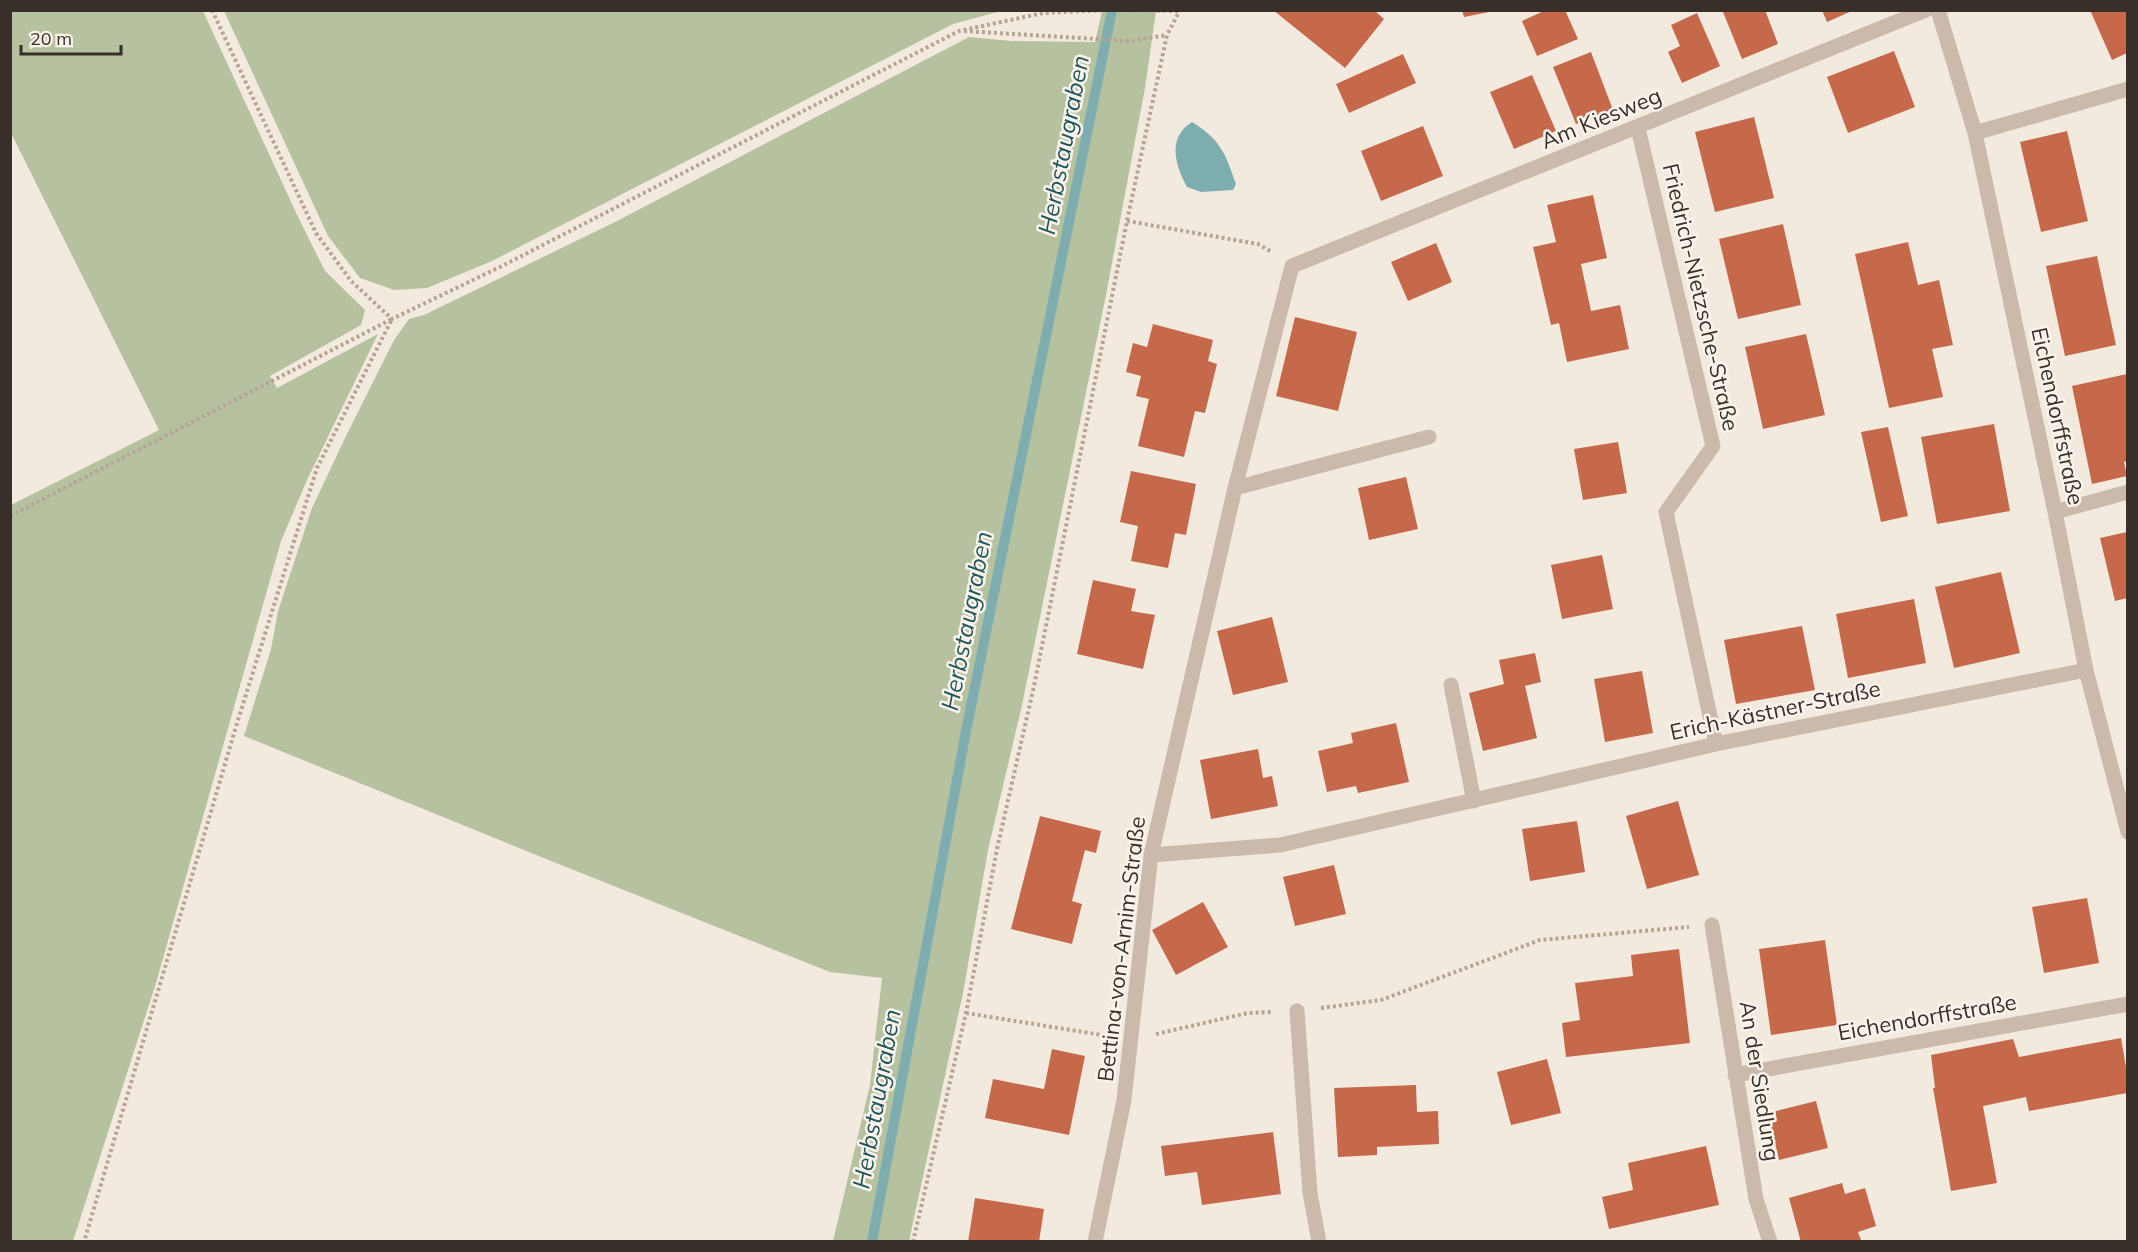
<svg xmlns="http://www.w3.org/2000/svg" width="2138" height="1252" font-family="Mulish,sans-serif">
<rect width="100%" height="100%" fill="#f3eadf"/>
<path fill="#b6c29f" d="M 11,10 L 203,11 L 299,219 L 325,271 L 365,310 L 361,325 L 270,376 L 277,388 L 378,334 L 307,480 L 281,541 L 156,983 L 73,1241 L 11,1241 L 11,505 L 159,430 L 11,133 Z
M 224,11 L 1001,11 L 953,24 L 492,261 L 427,288 L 394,290 L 360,278 L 328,236 Z
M 1102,11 L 1156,11 L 1145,88 L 1106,295 L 1022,705 L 988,850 L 963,993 L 909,1241 L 833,1241 L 870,1085 L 882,978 L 830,972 L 556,863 L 244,736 L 271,649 L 278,611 L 312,508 L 346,436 L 394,340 L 409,319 L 424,315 L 615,222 L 969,37 L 1012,41 L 1095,42 Z"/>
<path fill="#7eadb0" d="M 1192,122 C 1221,140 1225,153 1236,184 L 1233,190 L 1201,192 L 1187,187 C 1176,166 1166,138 1192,122 Z"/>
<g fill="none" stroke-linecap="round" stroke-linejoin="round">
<path stroke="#7eadb0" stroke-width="10" d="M 872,1242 L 966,731 L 1112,10"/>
</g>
<path fill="#c5694a" d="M 1273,10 L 1374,10 L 1384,19 L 1345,68 Z
M 1462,10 L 1489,10 L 1489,12 L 1464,17 Z
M 1546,10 L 1565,10 L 1578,39 L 1537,56 L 1522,21 Z
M 1728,10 L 1765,10 L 1778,44 L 1742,59 L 1723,12 Z
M 1822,10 L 1854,10 L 1827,22 Z
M 2090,10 L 2127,10 L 2127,53 L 2112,60 Z
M 1697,13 L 1720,66 L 1682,83 L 1668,52 L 1680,46 L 1671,25 Z
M 1894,51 L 1915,107 L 1848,133 L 1827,77 Z
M 1591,52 L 1613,110 L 1576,124 L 1553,67 Z
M 1403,54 L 1416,83 L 1349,113 L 1336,84 Z
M 1532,75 L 1556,131 L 1514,149 L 1490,92 Z
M 1754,117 L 1774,198 L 1715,212 L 1695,132 Z
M 1423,126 L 1443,176 L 1381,201 L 1361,151 Z
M 2067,131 L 2088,221 L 2041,232 L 2020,142 Z
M 1593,195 L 1607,258 L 1581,264 L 1591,311 L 1620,305 L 1629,349 L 1567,362 L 1559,323 L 1551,325 L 1533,247 L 1556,242 L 1547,205 Z
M 1783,224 L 1801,305 L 1738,319 L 1719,239 Z
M 1908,242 L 1918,285 L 1939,280 L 1953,345 L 1932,349 L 1943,397 L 1889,408 L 1855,254 Z
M 1436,243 L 1452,282 L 1408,301 L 1391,262 Z
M 2097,256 L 2116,345 L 2065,356 L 2046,266 Z
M 1295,317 L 1357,332 L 1338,411 L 1276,396 Z
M 1153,324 L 1213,340 L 1208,361 L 1217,364 L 1205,413 L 1195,411 L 1184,457 L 1138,446 L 1149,399 L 1136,396 L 1141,376 L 1126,372 L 1133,343 L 1147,347 Z
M 1806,334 L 1825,415 L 1763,429 L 1745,347 Z
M 2127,374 L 2127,461 L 2124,462 L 2127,476 L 2092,484 L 2072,386 Z
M 1994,424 L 2010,511 L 1937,524 L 1921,437 Z
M 1888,427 L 1908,516 L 1881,522 L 1861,432 Z
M 1618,442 L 1627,493 L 1583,500 L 1574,449 Z
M 1131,471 L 1196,484 L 1186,535 L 1175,533 L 1168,568 L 1131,561 L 1138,526 L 1120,522 Z
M 1406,477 L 1418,529 L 1369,540 L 1358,488 Z
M 2127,532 L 2127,598 L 2115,601 L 2100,538 Z
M 1602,555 L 1613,609 L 1562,619 L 1551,565 Z
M 2001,572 L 2020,653 L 1954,668 L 1935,587 Z
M 1093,580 L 1136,589 L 1131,611 L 1155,615 L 1143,669 L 1077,654 Z
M 1914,599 L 1926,663 L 1848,678 L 1836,614 Z
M 1272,617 L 1288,682 L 1233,695 L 1217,631 Z
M 1802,626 L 1815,690 L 1736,704 L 1724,640 Z
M 1535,653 L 1541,682 L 1525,686 L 1537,738 L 1483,751 L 1469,693 L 1504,684 L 1499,660 Z
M 1642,671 L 1653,733 L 1605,742 L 1594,679 Z
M 1396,723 L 1409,782 L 1358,793 L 1356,786 L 1327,792 L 1318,751 L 1353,743 L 1351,733 Z
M 1258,749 L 1263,778 L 1272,776 L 1278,806 L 1211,819 L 1200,760 Z
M 1678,801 L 1699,875 L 1647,889 L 1626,816 Z
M 1040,816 L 1101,831 L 1096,853 L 1085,850 L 1072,901 L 1082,904 L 1072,944 L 1011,929 Z
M 1577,821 L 1585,872 L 1530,881 L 1522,829 Z
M 1334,865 L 1346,914 L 1295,926 L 1283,877 Z
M 2087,898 L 2099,963 L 2044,973 L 2032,907 Z
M 1203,902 L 1228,947 L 1176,975 L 1152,930 Z
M 1825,940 L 1837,1025 L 1771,1035 L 1759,949 Z
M 1679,949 L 1690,1043 L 1566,1057 L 1562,1023 L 1580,1020 L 1575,983 L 1633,976 L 1631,955 Z
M 2121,1038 L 2127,1073 L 2127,1093 L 2029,1111 L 2026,1097 L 1983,1106 L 1997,1183 L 1951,1191 L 1933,1088 L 1935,1088 L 1931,1055 L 2013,1039 L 2019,1057 Z
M 1052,1049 L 1085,1056 L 1069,1135 L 985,1118 L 993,1079 L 1044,1089 Z
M 1547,1059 L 1561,1113 L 1511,1125 L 1497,1072 Z
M 1416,1085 L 1417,1112 L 1438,1111 L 1439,1144 L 1377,1147 L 1377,1155 L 1338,1157 L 1334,1088 Z
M 1816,1101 L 1828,1148 L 1779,1160 L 1768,1113 Z
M 1273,1132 L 1281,1194 L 1202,1205 L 1197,1172 L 1165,1176 L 1161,1146 Z
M 1706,1146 L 1719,1205 L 1609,1229 L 1602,1197 L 1633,1190 L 1628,1163 Z
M 1842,1183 L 1845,1194 L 1865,1188 L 1876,1226 L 1858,1232 L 1861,1240 L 1857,1242 L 1801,1242 L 1789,1198 Z
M 975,1198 L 1044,1209 L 1039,1242 L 968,1242 Z"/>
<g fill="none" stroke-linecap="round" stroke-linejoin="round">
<path stroke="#b7a495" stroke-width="4" stroke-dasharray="3 3" stroke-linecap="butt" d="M 212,10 L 316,233 L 351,281 L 392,319 L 502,266 L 959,31 L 1043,13 L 1111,10
M 1115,10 L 1179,11
M 964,31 L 1130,41 L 1167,35
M 1127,221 L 1258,244 L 1272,252
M 10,516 L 392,319 L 317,468 L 238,720 L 84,1242
M 1321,1008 L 1381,1000 L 1540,940 L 1689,927
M 966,1013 L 1108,1036
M 1156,1034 L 1248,1013 L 1272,1012
M 913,1242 L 966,1013 L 997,849 L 1034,686 L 1127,221 L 1167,35 L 1180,10"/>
<path stroke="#cbbaab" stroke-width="15" d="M 1938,10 L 1975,133 L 2055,512 L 2086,670 L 2128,832
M 1638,128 L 1713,446 L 1666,512 L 1716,744
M 1975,133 L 2128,89
M 1235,488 L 1429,437
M 2055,512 L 2128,492
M 1451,685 L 1474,801
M 1151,855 L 1280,845 L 1716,744 L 2086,670
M 1712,925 L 1756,1199 L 1770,1242
M 1297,1011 L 1310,1193 L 1319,1242
M 1735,1075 L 2128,1004
M 1095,1242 L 1124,1100 L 1151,855 L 1235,488 L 1292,266 L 1926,10"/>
</g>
<g text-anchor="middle" stroke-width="5" stroke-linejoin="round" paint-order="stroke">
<g font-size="22" fill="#392f2a" stroke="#faf4ec">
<text transform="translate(1601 118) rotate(-22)" y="8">Am Kiesweg</text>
<text transform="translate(1701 297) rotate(77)" y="8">Friedrich-Nietzsche-Straße</text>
<text transform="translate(2058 416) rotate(78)" y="8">Eichendorffstraße</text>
<text transform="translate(1775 710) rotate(-12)" y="8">Erich-Kästner-Straße</text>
<text transform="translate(1121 949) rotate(-83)" y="8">Bettina-von-Arnim-Straße</text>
<text transform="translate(1927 1017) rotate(-10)" y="8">Eichendorffstraße</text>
<text transform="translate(1760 1081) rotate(81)" y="8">An der Siedlung</text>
</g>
<g font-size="24" font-style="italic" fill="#1f565b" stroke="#faf4ec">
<text transform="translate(1064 145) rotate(-79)" y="8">Herbstaugraben</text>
<text transform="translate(967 621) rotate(-79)" y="8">Herbstaugraben</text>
<text transform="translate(877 1099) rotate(-80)" y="8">Herbstaugraben</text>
</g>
</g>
<rect width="2138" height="1252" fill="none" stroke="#392f2a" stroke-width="24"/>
<path d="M21 45v9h100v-9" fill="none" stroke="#392f2a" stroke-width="3"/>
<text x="30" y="45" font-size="18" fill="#392f2a" stroke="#faf4ec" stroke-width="4.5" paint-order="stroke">20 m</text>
</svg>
